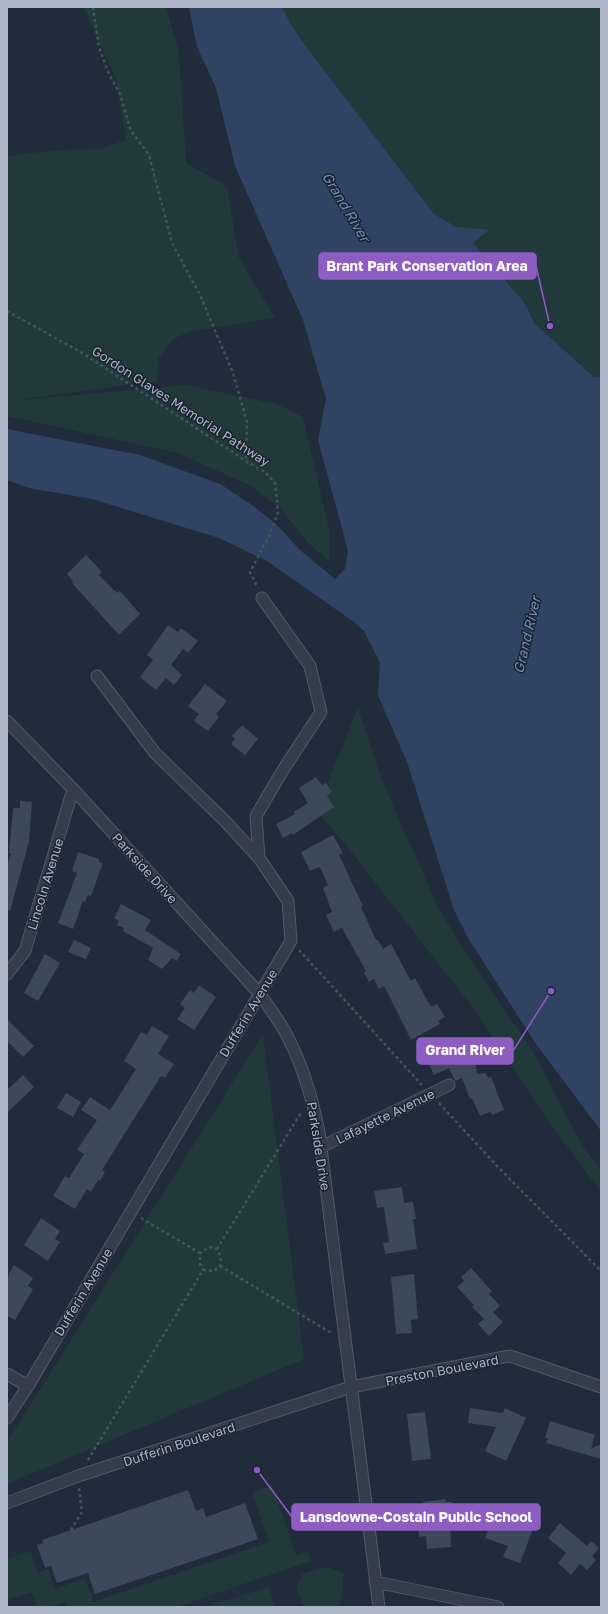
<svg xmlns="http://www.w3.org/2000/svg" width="608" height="1614" font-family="'Golos Text',sans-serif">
<rect width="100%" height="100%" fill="#202b3b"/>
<path fill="#22393c" d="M 83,7 L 166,7 L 179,53 L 186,163 L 227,186 L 239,258 L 275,318 L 188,332 L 172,340 L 158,359 L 157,381 L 11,401 L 186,385 L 276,404 L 303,417 L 329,529 L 329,561 L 310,545 L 281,509 L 249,485 L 178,453 L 7,416 L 7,156 L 57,150 L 100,149 L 126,140 L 116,79 Z
M 282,7 L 601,7 L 601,527 L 446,221 L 434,214 L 314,57 L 291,25 Z
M 358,708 L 383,783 L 439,909 L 463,948 L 532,1050 L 583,1147 L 601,1170 L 601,1192 L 547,1119 L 473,1008 L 342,840 L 316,811 Z
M 263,1034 L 304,1359 L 7,1484 L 7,1442 Z
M 272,1485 L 296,1555 L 308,1551 L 311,1561 L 176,1607 L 68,1607 L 66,1602 L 49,1607 L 37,1607 L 31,1592 L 7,1600 L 7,1559 L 31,1551 L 38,1573 L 48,1569 L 55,1589 L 85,1578 L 93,1602 L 269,1542 L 252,1492 Z
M 328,1567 L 344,1574 L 340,1605 L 337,1607 L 307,1607 L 302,1604 L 297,1588 L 302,1574 Z
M 269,1587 L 275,1607 L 204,1607 Z"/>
<path fill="#304362" d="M 189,7 L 282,7 L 291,25 L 314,57 L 434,214 L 456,227 L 489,230 L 473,243 L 523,301 L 535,324 L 594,377 L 601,377 L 601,1131 L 536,1044 L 468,938 L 454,910 L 407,762 L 378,696 L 380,663 L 364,631 L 354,622 L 267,561 L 219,538 L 92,499 L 29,488 L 7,480 L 7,429 L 140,455 L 220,484 L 255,507 L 278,526 L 300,550 L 335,579 L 345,569 L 348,551 L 318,440 L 326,399 L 303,320 L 235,166 L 216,88 L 197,47 Z"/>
<path fill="#3b495b" d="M 86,555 L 102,572 L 99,575 L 117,593 L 120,591 L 140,614 L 119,635 L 72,583 L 73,581 L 67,574 Z
M 168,625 L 178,632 L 181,628 L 198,641 L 188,653 L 183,649 L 171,665 L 182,675 L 174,685 L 166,678 L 156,690 L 140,677 L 153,660 L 147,655 Z
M 205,684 L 227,701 L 216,714 L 219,717 L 208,731 L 194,721 L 199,714 L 188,706 Z
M 242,725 L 258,739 L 245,755 L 231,744 L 235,739 L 232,736 Z
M 316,777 L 322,785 L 326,783 L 332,792 L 327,796 L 334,807 L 293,835 L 292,833 L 283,838 L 276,824 L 295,814 L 294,812 L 308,803 L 299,788 Z
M 20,801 L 32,802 L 29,842 L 10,911 L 7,910 L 7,867 L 11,853 L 9,853 L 13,808 L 20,808 Z
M 333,835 L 343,853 L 339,855 L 363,906 L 361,907 L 376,940 L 378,940 L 383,949 L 391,944 L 411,981 L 415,978 L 431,1007 L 437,1004 L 445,1017 L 438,1021 L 440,1024 L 411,1040 L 384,986 L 379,989 L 374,979 L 369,982 L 364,972 L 366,971 L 342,928 L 334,932 L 326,915 L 332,912 L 323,888 L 328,885 L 320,867 L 310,871 L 301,852 Z
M 78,852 L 99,859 L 99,862 L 103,863 L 91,896 L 88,895 L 85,902 L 83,901 L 73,929 L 58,923 L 77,873 L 72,871 Z
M 121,904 L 151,920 L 145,930 L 181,954 L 177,961 L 172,958 L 162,969 L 148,960 L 153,948 L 123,931 L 124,928 L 117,925 L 119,921 L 114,918 Z
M 74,940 L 91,948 L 86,959 L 68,952 Z
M 45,954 L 60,963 L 38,1001 L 24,993 Z
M 199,985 L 216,997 L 194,1030 L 177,1019 L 185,1008 L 180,1004 L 190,990 L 194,993 Z
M 7,1019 L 34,1046 L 23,1057 L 7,1041 Z
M 152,1026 L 169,1036 L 158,1054 L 174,1064 L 165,1078 L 161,1076 L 137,1114 L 102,1170 L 105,1172 L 100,1181 L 98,1180 L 91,1192 L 87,1189 L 75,1209 L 53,1196 L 65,1176 L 69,1178 L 84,1154 L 77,1150 L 97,1120 L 81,1110 L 90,1097 L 110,1110 L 136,1069 L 124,1061 L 141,1032 L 147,1035 Z
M 468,1045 L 474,1053 L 477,1074 L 486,1073 L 488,1078 L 491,1077 L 504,1110 L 492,1115 L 490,1112 L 480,1116 L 472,1098 L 470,1099 L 462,1078 L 455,1081 L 449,1068 L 434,1075 L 426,1057 L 439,1051 L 442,1057 Z
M 23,1075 L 34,1087 L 7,1113 L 7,1090 Z
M 66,1093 L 81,1102 L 73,1117 L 57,1108 Z
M 402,1187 L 404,1203 L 413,1202 L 416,1219 L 413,1219 L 417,1249 L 385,1254 L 383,1243 L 389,1242 L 384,1207 L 377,1208 L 374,1191 Z
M 41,1218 L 60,1231 L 55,1239 L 60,1242 L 48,1261 L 24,1245 Z
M 14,1265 L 33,1278 L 28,1286 L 33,1289 L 15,1320 L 7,1316 L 7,1283 L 9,1274 Z
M 471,1268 L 492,1291 L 489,1294 L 500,1306 L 493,1312 L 503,1322 L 489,1336 L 478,1324 L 484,1319 L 472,1307 L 474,1305 L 457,1287 L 464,1281 L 461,1277 Z
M 414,1274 L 418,1319 L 411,1320 L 412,1333 L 396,1334 L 391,1277 Z
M 470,1408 L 503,1413 L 505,1408 L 526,1418 L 506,1461 L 485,1451 L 496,1427 L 468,1423 Z
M 425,1412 L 431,1459 L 412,1461 L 407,1414 Z
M 550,1421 L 595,1435 L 591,1449 L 601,1444 L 601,1459 L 546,1443 L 548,1438 L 545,1438 Z
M 188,1490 L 196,1511 L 203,1508 L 206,1517 L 245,1503 L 258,1539 L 95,1594 L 88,1573 L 57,1583 L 51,1566 L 45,1568 L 37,1545 L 43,1543 L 42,1540 Z
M 445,1499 L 446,1502 L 452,1502 L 454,1519 L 450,1519 L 451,1547 L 427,1549 L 426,1536 L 419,1537 L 418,1519 L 424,1518 L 423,1502 Z
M 493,1518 L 507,1523 L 508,1519 L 533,1529 L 520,1563 L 503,1557 L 508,1546 L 485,1538 Z
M 560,1523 L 587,1546 L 591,1541 L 599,1548 L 592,1556 L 596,1560 L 587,1570 L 580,1564 L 571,1575 L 558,1563 L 566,1553 L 548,1538 Z"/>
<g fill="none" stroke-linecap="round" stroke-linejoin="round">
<defs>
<path id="street" d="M 97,676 L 155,753 L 225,821 L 259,858
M 7,721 L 73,789 L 260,994 C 268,1006 277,1018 284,1030 C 302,1062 312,1097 319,1132 L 379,1607
M 7,974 L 25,951 L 73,789
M 321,1147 L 449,1085
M 7,1374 L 28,1386
M 7,1418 L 28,1386 L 291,941 L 288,901 L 259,858 L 256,816 L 283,770 L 321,712 L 310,666 L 262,598
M 7,1503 L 78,1476 L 351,1387 L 510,1356 L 601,1387
M 375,1582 L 498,1607"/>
</defs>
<use href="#street" stroke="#515a69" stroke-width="13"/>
<path stroke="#3f565a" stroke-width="2.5" stroke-dasharray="3 3" stroke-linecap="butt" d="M 93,7 L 99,47 L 109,74 L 120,94 L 131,131 L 149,155 L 172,243 L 200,295 L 233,373 L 247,422 L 246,461
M 7,311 L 84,354 L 246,461 L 265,472 L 275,483 L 278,512 L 270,534 L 250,572 L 258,588
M 299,950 L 422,1085
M 439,1103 L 497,1166 L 601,1271
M 141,1218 L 200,1253
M 217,1249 L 302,1111
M 220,1266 L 333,1334
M 88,1460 L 203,1270 L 214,1271 L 220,1266 L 221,1257 L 217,1249 L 209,1247 L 200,1253 L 200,1264 L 203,1270
M 71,1530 L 82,1512 L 79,1488"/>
<use href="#street" stroke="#343d4c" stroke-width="11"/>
</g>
<g text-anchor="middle" stroke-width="3" stroke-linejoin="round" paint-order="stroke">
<g font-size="13" fill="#aeb7c8" stroke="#192230">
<text transform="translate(181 406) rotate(33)" y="5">Gordon Glaves Memorial Pathway</text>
<text transform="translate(145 868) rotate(48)" y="5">Parkside Drive</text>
<text transform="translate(45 884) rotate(-73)" y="5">Lincoln Avenue</text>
<text transform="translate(248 1013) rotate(-59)" y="5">Dufferin Avenue</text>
<text transform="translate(385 1116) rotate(-26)" y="5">Lafayette Avenue</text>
<text transform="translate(319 1146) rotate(81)" y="5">Parkside Drive</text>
<text transform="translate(83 1292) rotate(-59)" y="5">Dufferin Avenue</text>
<text transform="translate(442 1370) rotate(-11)" y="5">Preston Boulevard</text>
<text transform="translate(179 1444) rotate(-18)" y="5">Dufferin Boulevard</text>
</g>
<g font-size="14" font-style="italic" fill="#748db2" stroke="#192230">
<text transform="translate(346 207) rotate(59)" y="5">Grand River</text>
<text transform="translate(527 635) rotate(-77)" y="5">Grand River</text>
</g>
</g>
<path fill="none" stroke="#8d5dc2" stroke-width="1.5" d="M550 326L536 266M551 991L513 1051M257 1470L292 1517"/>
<g fill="#8d5dc2" stroke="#192230" stroke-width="1.5">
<circle cx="550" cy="326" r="4"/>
<circle cx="551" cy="991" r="4"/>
<circle cx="257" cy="1470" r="4"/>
</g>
<g fill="#8d5dc2" stroke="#8d5dc2" stroke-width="1.5">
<rect x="319" y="253" width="217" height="26" rx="4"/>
<rect x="417" y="1038" width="96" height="26" rx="4"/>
<rect x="292" y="1504" width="248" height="26" rx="4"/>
</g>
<g font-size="14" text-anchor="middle" font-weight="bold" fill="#fff">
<text x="427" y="271">Brant Park Conservation Area</text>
<text x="465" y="1055">Grand River</text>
<text x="416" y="1522">Lansdowne-Costain Public School</text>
</g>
<rect width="608" height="1614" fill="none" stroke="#aeb7c8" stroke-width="16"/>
</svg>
